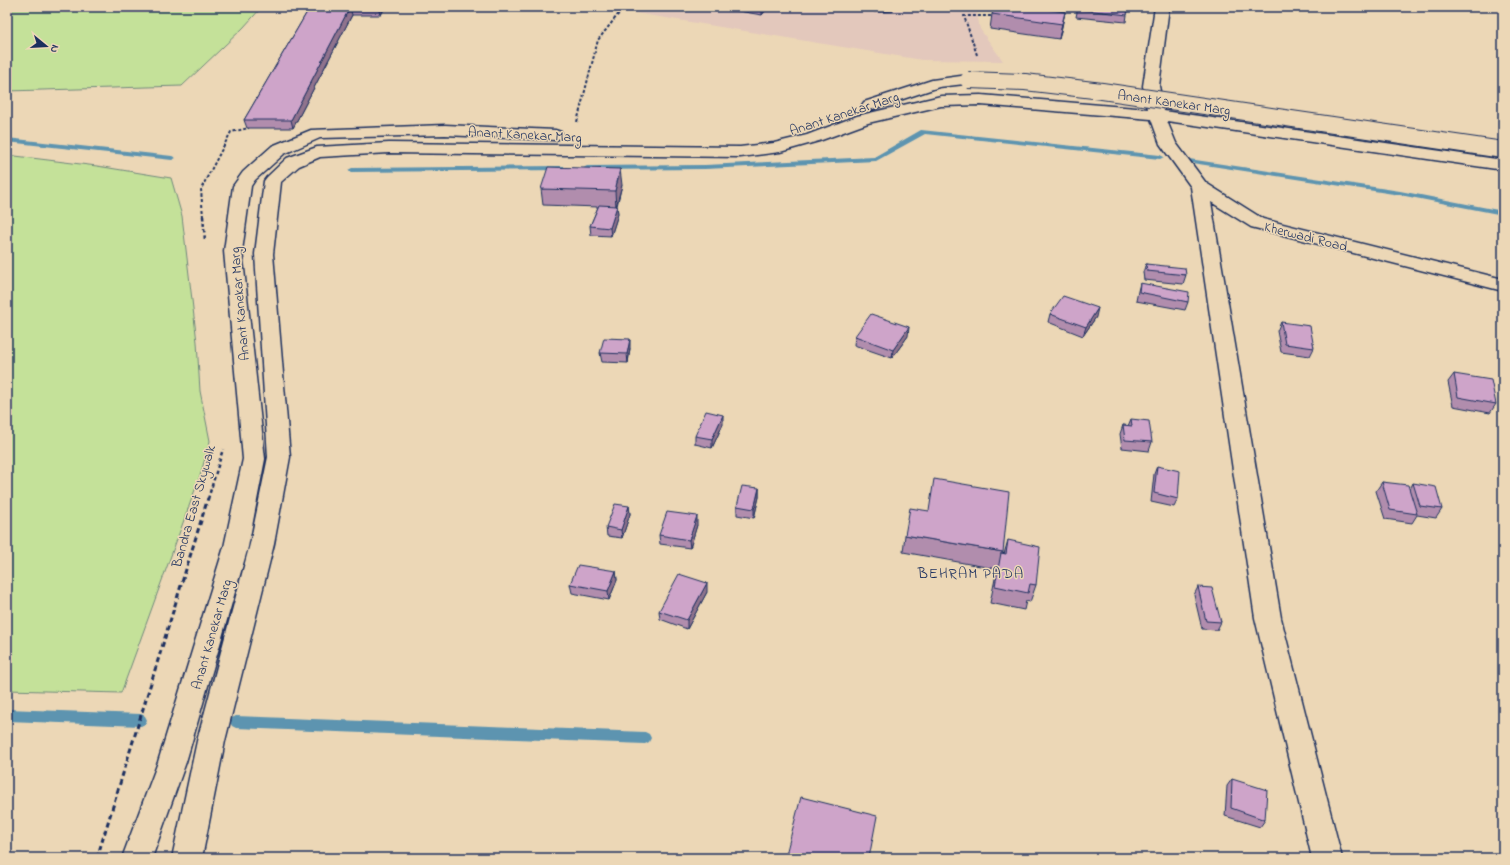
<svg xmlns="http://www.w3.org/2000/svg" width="1510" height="865" font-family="'Indie Flower',sans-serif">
<rect width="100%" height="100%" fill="#ecd7b6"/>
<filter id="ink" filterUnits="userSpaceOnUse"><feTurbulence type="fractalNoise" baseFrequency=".025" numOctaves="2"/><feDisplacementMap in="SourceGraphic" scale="8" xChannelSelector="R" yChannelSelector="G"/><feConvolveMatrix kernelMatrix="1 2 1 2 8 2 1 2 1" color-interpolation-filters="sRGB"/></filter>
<g filter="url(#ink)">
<path fill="#e3c8bc" d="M 599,7 L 976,7 L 980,29 L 1003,61 L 922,60 Z"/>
<path fill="#c4e199" stroke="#70887c" d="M 7,7 L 262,7 L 243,28 L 182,86 L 7,91 Z
M 7,155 L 97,166 L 171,178 L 182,216 L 197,342 L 200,391 L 210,441 L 200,476 L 121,693 L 7,690 Z"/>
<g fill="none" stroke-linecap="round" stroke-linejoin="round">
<path fill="#5d94b0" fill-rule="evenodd" d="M 921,130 L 1160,155 L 1164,157 L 1160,159 L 925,134 L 876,161 L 705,169 L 587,170 L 583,168 L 587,166 L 705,165 L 874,157 Z
M 7,138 L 172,156 L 176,158 L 172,160 L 7,142 Z
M 1189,159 L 1400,191 L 1503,211 L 1503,215 L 1400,195 L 1192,163 L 1188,161 Z
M 561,166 L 564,166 L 564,170 L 352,172 L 348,170 L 352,168 Z
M 7,709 L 141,714 L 145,716 L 147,720 L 145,724 L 141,726 L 7,721 Z
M 236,716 L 645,732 L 649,734 L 651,738 L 649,742 L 645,744 L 236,728 L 232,726 L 230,722 L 232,718 Z"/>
<defs>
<path id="minor" d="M 1155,7 L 1169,7 L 1159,86 L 1164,111 L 1503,160 L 1503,170 L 1167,121 L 1176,143 L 1206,183 L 1263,219 L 1503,279 L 1503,291 L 1251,227 L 1211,202 L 1281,618 L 1342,858 L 1312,858 L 1255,618 L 1191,187 L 1160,144 L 1151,119 L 981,105 L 941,106 L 868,123 L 819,141 L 780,152 L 740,157 L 389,153 L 320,157 L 299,166 L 281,182 L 273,254 L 290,457 L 274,544 L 225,741 L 202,858 L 172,858 L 197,741 L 250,544 L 268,457 L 255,254 L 264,181 L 267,177 L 287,158 L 317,147 L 389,143 L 740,147 L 774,143 L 807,135 L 857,116 L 941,96 L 981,95 L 1148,109 L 1143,86 Z
M 968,75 L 973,77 L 976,80 L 973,83 L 939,87 L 870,110 L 864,108 L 862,105 L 864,102 L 932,80 Z
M 445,125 L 555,130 L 561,132 L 563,135 L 561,138 L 555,140 L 445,135 L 320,138 L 284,154 L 255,180 L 251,186 L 242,251 L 265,459 L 248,547 L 186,762 L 152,858 L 122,858 L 158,762 L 224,547 L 243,459 L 224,251 L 233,186 L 243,172 L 272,146 L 311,130 Z"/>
</defs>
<use href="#minor" stroke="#1b2f5e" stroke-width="3"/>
<path stroke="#1b2f5e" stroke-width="2" stroke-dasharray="3 2" stroke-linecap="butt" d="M 977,55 L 964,16 L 993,16
M 577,122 L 598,40 L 624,7
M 203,217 L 201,189 L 231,132 L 249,128"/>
<path stroke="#1b2f5e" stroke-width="2.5" stroke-dasharray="3.5 3" stroke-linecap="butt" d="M 203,216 L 205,241
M 208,499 L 223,449"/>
<path stroke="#1b2f5e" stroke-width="3" stroke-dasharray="5 3.5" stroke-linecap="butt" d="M 97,858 L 208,498"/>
<use href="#minor" fill="#ecd7b6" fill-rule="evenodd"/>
<defs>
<path id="minor-bridge" d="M 968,80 L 1025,82 L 1102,91 L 1503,150"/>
</defs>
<use href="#minor-bridge" stroke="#1b2f5e" stroke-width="18" stroke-linecap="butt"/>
<use href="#minor-bridge" stroke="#ecd7b6" stroke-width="16"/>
</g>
<path fill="#b18dad" stroke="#1b2f5e" d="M 310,7 L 385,7 L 381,15 L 352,15 L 293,128 L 247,128 L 244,120 Z
M 721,7 L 768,7 L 762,15 L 721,8 Z
M 844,7 L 893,7 L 893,11 L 874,12 L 872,8 L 845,9 Z
M 1078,7 L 1128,7 L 1127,15 L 1126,22 L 1076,17 Z
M 1065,12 L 1059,39 L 990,29 L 992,14 Z
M 622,185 L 617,206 L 618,214 L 611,236 L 591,235 L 590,226 L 598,207 L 543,205 L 541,189 Z
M 1146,264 L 1186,275 L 1183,284 L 1144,280 L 1143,272 Z
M 1140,283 L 1188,302 L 1185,310 L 1136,301 L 1138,291 Z
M 1050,314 L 1096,317 L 1083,336 L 1048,322 Z
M 1281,322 L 1314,348 L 1310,356 L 1281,352 L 1277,331 Z
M 855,336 L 908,336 L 892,358 L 854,345 Z
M 630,348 L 628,363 L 602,362 L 600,353 Z
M 1454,374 L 1496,404 L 1490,413 L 1453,406 L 1448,382 Z
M 1131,419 L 1152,442 L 1149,451 L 1122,448 L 1120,434 L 1123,425 L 1128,426 Z
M 723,424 L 712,448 L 695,444 L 695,436 Z
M 1157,466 L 1178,499 L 1174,507 L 1151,502 L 1154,474 Z
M 1382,482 L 1410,489 L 1413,483 L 1442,509 L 1436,518 L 1417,515 L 1412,523 L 1385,519 L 1376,491 Z
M 759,488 L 759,497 L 754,518 L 737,515 L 737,506 Z
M 629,506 L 630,514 L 622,538 L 607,536 L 606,527 Z
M 697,525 L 690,548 L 660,544 L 659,535 Z
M 905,535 L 1003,552 L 1003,554 L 1004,554 L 1008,540 L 1036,585 L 1030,602 L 1026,601 L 1024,610 L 990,603 L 997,569 L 903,552 Z
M 616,571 L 617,580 L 609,600 L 572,593 L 570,584 Z
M 1198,587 L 1221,622 L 1217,630 L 1202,629 L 1194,595 Z
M 707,592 L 687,629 L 660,619 L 659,611 Z
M 1232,779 L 1265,820 L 1260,827 L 1225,816 L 1227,786 Z"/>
<path fill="#90738d" stroke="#1b2f5e" d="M 350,7 L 352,15 L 293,128 L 291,120 Z
M 379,7 L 385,7 L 381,15 Z
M 762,7 L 768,7 L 762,15 Z
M 1065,12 L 1062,27 L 1059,39 L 1062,24 Z
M 620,169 L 622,185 L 616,207 L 615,191 Z
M 617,206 L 618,214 L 611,236 L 610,228 Z
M 1098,308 L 1096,317 L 1083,336 L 1086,327 Z
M 909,327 L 908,336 L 892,358 L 893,350 Z
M 630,339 L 630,348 L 628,363 L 627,354 Z
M 723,415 L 723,424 L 712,448 L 712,439 Z
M 759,488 L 759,497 L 754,518 L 754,509 Z
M 629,506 L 630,514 L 622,538 L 621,530 Z
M 697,516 L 697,525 L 690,548 L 689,540 Z
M 616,571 L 617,580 L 609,600 L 608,591 Z
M 707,583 L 707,592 L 687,629 L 687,620 Z"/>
<path fill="#cea4c9" stroke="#1b2f5e" d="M 310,7 L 379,7 L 350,7 L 291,120 L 244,120 Z
M 995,7 L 1032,7 L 1065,12 L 1062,24 L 992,14 Z
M 1078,7 L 1128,7 L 1127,15 L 1078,9 Z
M 548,167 L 620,169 L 615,191 L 541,189 Z
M 599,205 L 617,206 L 610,228 L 590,226 Z
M 1146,264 L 1185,268 L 1186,275 L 1147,271 Z
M 1140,283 L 1189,292 L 1188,302 L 1139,292 Z
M 1063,296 L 1098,308 L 1086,327 L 1050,314 Z
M 871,314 L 909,327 L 893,350 L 855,336 Z
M 1281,322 L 1310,326 L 1314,348 L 1285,344 Z
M 604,338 L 630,339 L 627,354 L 600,353 Z
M 1454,374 L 1491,380 L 1496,404 L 1458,397 Z
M 706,411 L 723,415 L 712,439 L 695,436 Z
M 1131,419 L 1149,421 L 1152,442 L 1125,440 L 1123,425 L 1132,426 Z
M 1157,466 L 1180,471 L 1178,499 L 1154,493 Z
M 934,479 L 1009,492 L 1003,552 L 905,535 L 910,508 L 929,511 Z
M 1382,482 L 1408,485 L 1417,514 L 1390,510 Z
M 1413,483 L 1436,487 L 1442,509 L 1420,506 Z
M 742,486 L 759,488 L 754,509 L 737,506 Z
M 615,504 L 629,506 L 621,530 L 606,527 Z
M 667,512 L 697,516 L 689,540 L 659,535 Z
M 1008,540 L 1040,547 L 1036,585 L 1030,584 L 1028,593 L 995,586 L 1001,553 L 1006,554 Z
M 578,565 L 616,571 L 608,591 L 570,584 Z
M 679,574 L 707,583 L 687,620 L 659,611 Z
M 1198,587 L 1212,588 L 1221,622 L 1206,621 Z
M 1232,779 L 1267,790 L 1265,820 L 1231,808 Z
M 801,797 L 877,816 L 869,858 L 785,858 Z
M 951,854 L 967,858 L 950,858 Z"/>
</g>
<g text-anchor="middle" stroke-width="3" stroke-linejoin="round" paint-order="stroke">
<g font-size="14" fill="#1b2f5e" stroke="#ecd7b6">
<text transform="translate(1174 102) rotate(8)" y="5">Anant Kanekar Marg</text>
<text transform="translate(844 113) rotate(-18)" y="5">Anant Kanekar Marg</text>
<text transform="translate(525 134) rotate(3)" y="5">Anant Kanekar Marg</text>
<text transform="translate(1306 236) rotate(14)" y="5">Kherwadi Road</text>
<text transform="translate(239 304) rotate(-95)" y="5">Anant Kanekar Marg</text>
<text transform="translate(193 506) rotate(-74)" y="5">Bandra East Skywalk</text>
<text transform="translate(211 634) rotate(-74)" y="5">Anant Kanekar Marg</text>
</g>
<g font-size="15" letter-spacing="1" fill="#1b2f5e" stroke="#ecd7b6">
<text x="971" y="578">BEHRAM PADA</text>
</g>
</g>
<rect width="1510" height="865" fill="none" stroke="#ecd7b6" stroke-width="24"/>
<rect x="12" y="12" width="1486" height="841" fill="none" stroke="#1b2f5e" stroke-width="1.5" filter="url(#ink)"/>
<g transform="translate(46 46) rotate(108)" stroke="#ecd7b6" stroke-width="3" paint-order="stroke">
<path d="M0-3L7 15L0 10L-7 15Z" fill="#1b2f5e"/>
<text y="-6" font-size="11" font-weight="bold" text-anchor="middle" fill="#1b2f5e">N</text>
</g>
</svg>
